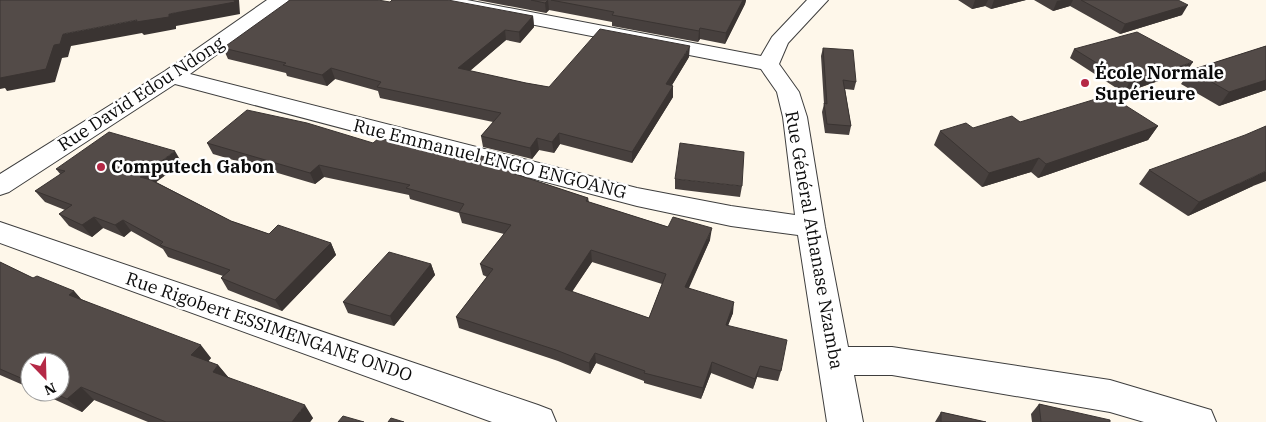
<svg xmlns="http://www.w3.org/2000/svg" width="1266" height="422" font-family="'IBM Plex Serif',serif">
<rect width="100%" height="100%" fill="#fef7ea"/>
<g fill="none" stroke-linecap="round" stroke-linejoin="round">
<defs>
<path id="minor" d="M 267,0 L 289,0 L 286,4 L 190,74 L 637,188 L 731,206 L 795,215 L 783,117 L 777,92 L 761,69 L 437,6 L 430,4 L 427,0 L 467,0 L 761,56 L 772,37 L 807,0 L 828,0 L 788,43 L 779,64 L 799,92 L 807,117 L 825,227 L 848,347 L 892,347 L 1110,380 L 1211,410 L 1216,422 L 1144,422 L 1110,412 L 892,375 L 854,375 L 863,422 L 827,422 L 798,235 L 731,226 L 637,206 L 175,84 L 9,192 L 0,195 L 0,174 L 165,71 Z
M 0,222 L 538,405 L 551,410 L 556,422 L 492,422 L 0,243 Z"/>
</defs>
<use href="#minor" stroke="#3e3e3e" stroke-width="2"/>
<use href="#minor" fill="#fff" fill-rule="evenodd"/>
</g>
<path fill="#47403e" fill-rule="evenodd" d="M 477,0 L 746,0 L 745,4 L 725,44 L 700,39 L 698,42 L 612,26 L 612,22 L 549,10 L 546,13 Z
M 958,0 L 1026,0 L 991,9 L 985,6 L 972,9 Z
M 1034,0 L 1178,0 L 1182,15 L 1120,34 L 1070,6 L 1053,11 Z
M 390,2 L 533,16 L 534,27 L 520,43 L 506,40 L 470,71 L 526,83 L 549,87 L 689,57 L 672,85 L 673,86 L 673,97 L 632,163 L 560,144 L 554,153 L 539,150 L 532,159 L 483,147 L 481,136 L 493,122 L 380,98 L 378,91 L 335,79 L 327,86 L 287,76 L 286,73 L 228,59 L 223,48 Z
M 1266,46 L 1266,90 L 1219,106 L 1181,84 L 1191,70 Z
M 823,48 L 856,82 L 854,90 L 845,89 L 851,126 L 849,135 L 825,133 L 822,112 L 824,104 L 821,56 Z
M 1074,49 L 1187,71 L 1124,93 L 1070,58 Z
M 1020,122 L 1158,126 L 1148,140 L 1038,178 L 1031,172 L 982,187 L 934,145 L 940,131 L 973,128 Z
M 207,143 L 373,143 L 461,159 L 517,166 L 519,175 L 588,198 L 589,202 L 710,240 L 689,288 L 733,313 L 728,325 L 781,371 L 778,381 L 757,377 L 753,389 L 711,373 L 701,399 L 644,383 L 644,381 L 596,363 L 590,374 L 558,361 L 459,328 L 456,317 L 487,277 L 483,275 L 480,264 L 504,234 L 462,223 L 459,213 L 410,199 L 409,195 L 324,177 L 315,184 L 213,154 ZM 592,262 L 662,284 L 649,318 L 572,292 Z
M 182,163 L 156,182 L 231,221 L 269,234 L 331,243 L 336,255 L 282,311 L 228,290 L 221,278 L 223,276 L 168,257 L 163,249 L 131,231 L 124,237 L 103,228 L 92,237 L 69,226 L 59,214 L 65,210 L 45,202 L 35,191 L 61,175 L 56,169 Z
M 1149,170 L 1253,186 L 1188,216 L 1139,184 Z
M 675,179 L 742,186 L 740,197 L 675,189 Z
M 0,262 L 33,278 L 74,291 L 81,299 L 211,358 L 208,362 L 218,365 L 228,377 L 313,418 L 310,422 L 148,422 L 94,400 L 82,412 L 38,392 L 60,392 L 30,362 L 30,388 L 0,375 Z
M 431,264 L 435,275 L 394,326 L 348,313 L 343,302 Z
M 1039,404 L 1110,422 L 1032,422 L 1031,414 Z
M 941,412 L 986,422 L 935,422 Z"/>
<path fill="#3a3432" d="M 234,0 L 239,0 L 240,14 L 176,26 L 176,29 L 144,35 L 142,33 L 71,46 L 68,57 L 62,58 L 55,82 L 7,91 L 5,88 L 0,89 L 0,76 L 54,45 L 63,34 L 169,14 Z
M 548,0 L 549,10 L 546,13 L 545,3 Z
M 743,0 L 746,0 L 745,4 L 725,44 L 726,33 Z
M 975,0 L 988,0 L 985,6 L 972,9 Z
M 994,0 L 1026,0 L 991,9 Z
M 1062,0 L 1073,0 L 1070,6 L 1053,11 L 1057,1 Z
M 1188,5 L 1182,15 L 1120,34 L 1125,24 Z
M 533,16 L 534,27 L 520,43 L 519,32 Z
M 700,28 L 700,39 L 698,42 L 699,31 Z
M 505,30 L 506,40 L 460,79 L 458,68 Z
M 690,46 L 689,57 L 666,95 L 666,84 Z
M 1193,62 L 1187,71 L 1124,93 L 1129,83 Z
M 331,68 L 335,79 L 327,86 L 322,75 Z
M 1266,80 L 1266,90 L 1219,106 L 1229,92 Z
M 673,86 L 673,97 L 632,163 L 632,152 Z
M 1158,126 L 1148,140 L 1038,178 L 1046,164 Z
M 559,133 L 560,144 L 554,153 L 552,142 Z
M 537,138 L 539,150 L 532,159 L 530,148 Z
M 175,151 L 182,163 L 148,188 L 140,177 Z
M 1039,158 L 1031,172 L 982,187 L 989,173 Z
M 319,165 L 324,177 L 315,184 L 310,173 Z
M 517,166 L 519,177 L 512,173 Z
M 1266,171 L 1266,181 L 1253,186 L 1188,216 L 1199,202 Z
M 94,217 L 103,228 L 92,237 L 82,225 Z
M 123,220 L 131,231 L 124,237 L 115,225 Z
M 712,228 L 710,240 L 684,298 L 685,287 Z
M 331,243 L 336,255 L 282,311 L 275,300 Z
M 591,250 L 592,262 L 566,300 L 565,289 Z
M 431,264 L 435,275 L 394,326 L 390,316 Z
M 74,291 L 86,305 L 69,295 Z
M 734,302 L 733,313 L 724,336 L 726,325 Z
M 201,345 L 211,358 L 201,368 L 191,355 Z
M 595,353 L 596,363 L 590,374 L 589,363 Z
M 712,362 L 711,373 L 701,399 L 703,388 Z
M 218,365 L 229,378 L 213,372 Z
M 760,366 L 757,377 L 753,389 L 755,379 Z
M 81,387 L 94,400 L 82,412 L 67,399 Z
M 305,405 L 313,418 L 310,422 L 292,422 Z"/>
<path fill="#534b48" stroke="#3a3432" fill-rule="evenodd" d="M 0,0 L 234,0 L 235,2 L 169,14 L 169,17 L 136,22 L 137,20 L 63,34 L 60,44 L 54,45 L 46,69 L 0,78 Z
M 290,0 L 378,0 L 390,2 L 392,0 L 448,0 L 533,16 L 519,32 L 505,30 L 458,68 L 526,83 L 549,87 L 600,29 L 690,46 L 666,84 L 673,86 L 632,152 L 559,133 L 552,142 L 537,138 L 530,148 L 481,136 L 501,113 L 377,87 L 381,82 L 331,68 L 322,75 L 283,65 L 286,63 L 223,48 Z
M 531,0 L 548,0 L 545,3 Z
M 551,0 L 743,0 L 726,33 L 700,28 L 699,31 L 612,15 L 614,12 Z
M 1081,0 L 1178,0 L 1188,5 L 1125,24 Z
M 1137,32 L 1193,62 L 1129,83 L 1074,49 Z
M 1266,46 L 1266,80 L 1229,92 L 1191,70 Z
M 823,48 L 853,50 L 856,82 L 843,80 L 851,126 L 827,124 L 824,103 L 827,104 Z
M 1109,95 L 1158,126 L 1046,164 L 1039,158 L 989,173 L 940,131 L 966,123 L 973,128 L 1012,116 L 1020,122 Z
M 247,110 L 307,123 L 373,143 L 379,138 L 461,159 L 467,152 L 517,166 L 512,173 L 588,198 L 586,201 L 668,227 L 673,217 L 712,228 L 685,287 L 734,302 L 726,325 L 787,340 L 781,371 L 760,366 L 755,379 L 712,362 L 703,388 L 644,373 L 645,371 L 595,353 L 589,363 L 556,350 L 456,317 L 493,269 L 480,264 L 511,225 L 459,212 L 464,204 L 406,188 L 410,185 L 319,165 L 310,173 L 207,143 ZM 591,250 L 666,274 L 649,318 L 565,289 Z
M 1266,126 L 1266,171 L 1199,202 L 1149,170 L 1245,135 Z
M 109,132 L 175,151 L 140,177 L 151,180 L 231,221 L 269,234 L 278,225 L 331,243 L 275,300 L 221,278 L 230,270 L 160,245 L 163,242 L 123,220 L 115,225 L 94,217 L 82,225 L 59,214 L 72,205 L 35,191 L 65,171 L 56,169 Z
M 680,143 L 744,152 L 742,186 L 675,179 Z
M 389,252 L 431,264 L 390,316 L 343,302 Z
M 0,262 L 33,278 L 37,276 L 74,291 L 69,295 L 201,345 L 191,355 L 218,365 L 213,372 L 305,405 L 292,422 L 166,422 L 81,387 L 67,399 L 52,392 L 60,392 L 60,362 L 30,362 L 30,382 L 0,369 Z
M 1039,404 L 1110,420 L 1110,422 L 1041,422 Z
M 941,412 L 986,422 L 941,422 Z
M 343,416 L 364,422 L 338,422 Z
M 391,418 L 404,422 L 388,422 Z"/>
<g fill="#b52946" stroke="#fff" stroke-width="2">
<circle cx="1085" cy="83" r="5"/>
<circle cx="101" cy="167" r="5"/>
</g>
<g text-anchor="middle" stroke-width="5" stroke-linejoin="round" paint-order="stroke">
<g font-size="18" font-weight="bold" fill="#0b0b0b" stroke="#fff" text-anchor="start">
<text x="1095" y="79">École Normale<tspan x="1095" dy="21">Supérieure</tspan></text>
<text x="111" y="173">Computech Gabon</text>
</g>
<g font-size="18" fill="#0b0b0b" stroke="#fff">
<text transform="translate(141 94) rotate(-33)" y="6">Rue David Edou Ndong</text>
<text transform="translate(490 159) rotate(14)" y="6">Rue Emmanuel ENGO ENGOANG</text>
<text transform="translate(814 240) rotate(80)" y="6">Rue Général Athanase Nzamba</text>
<text transform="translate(269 327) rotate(19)" y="6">Rue Rigobert ESSIMENGANE ONDO</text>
</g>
</g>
<g transform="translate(45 377) rotate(157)"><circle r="24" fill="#ffffff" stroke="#9d9d9d"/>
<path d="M0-4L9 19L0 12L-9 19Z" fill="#b52946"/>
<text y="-8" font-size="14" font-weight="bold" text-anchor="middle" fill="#0b0b0b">N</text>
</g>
</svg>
